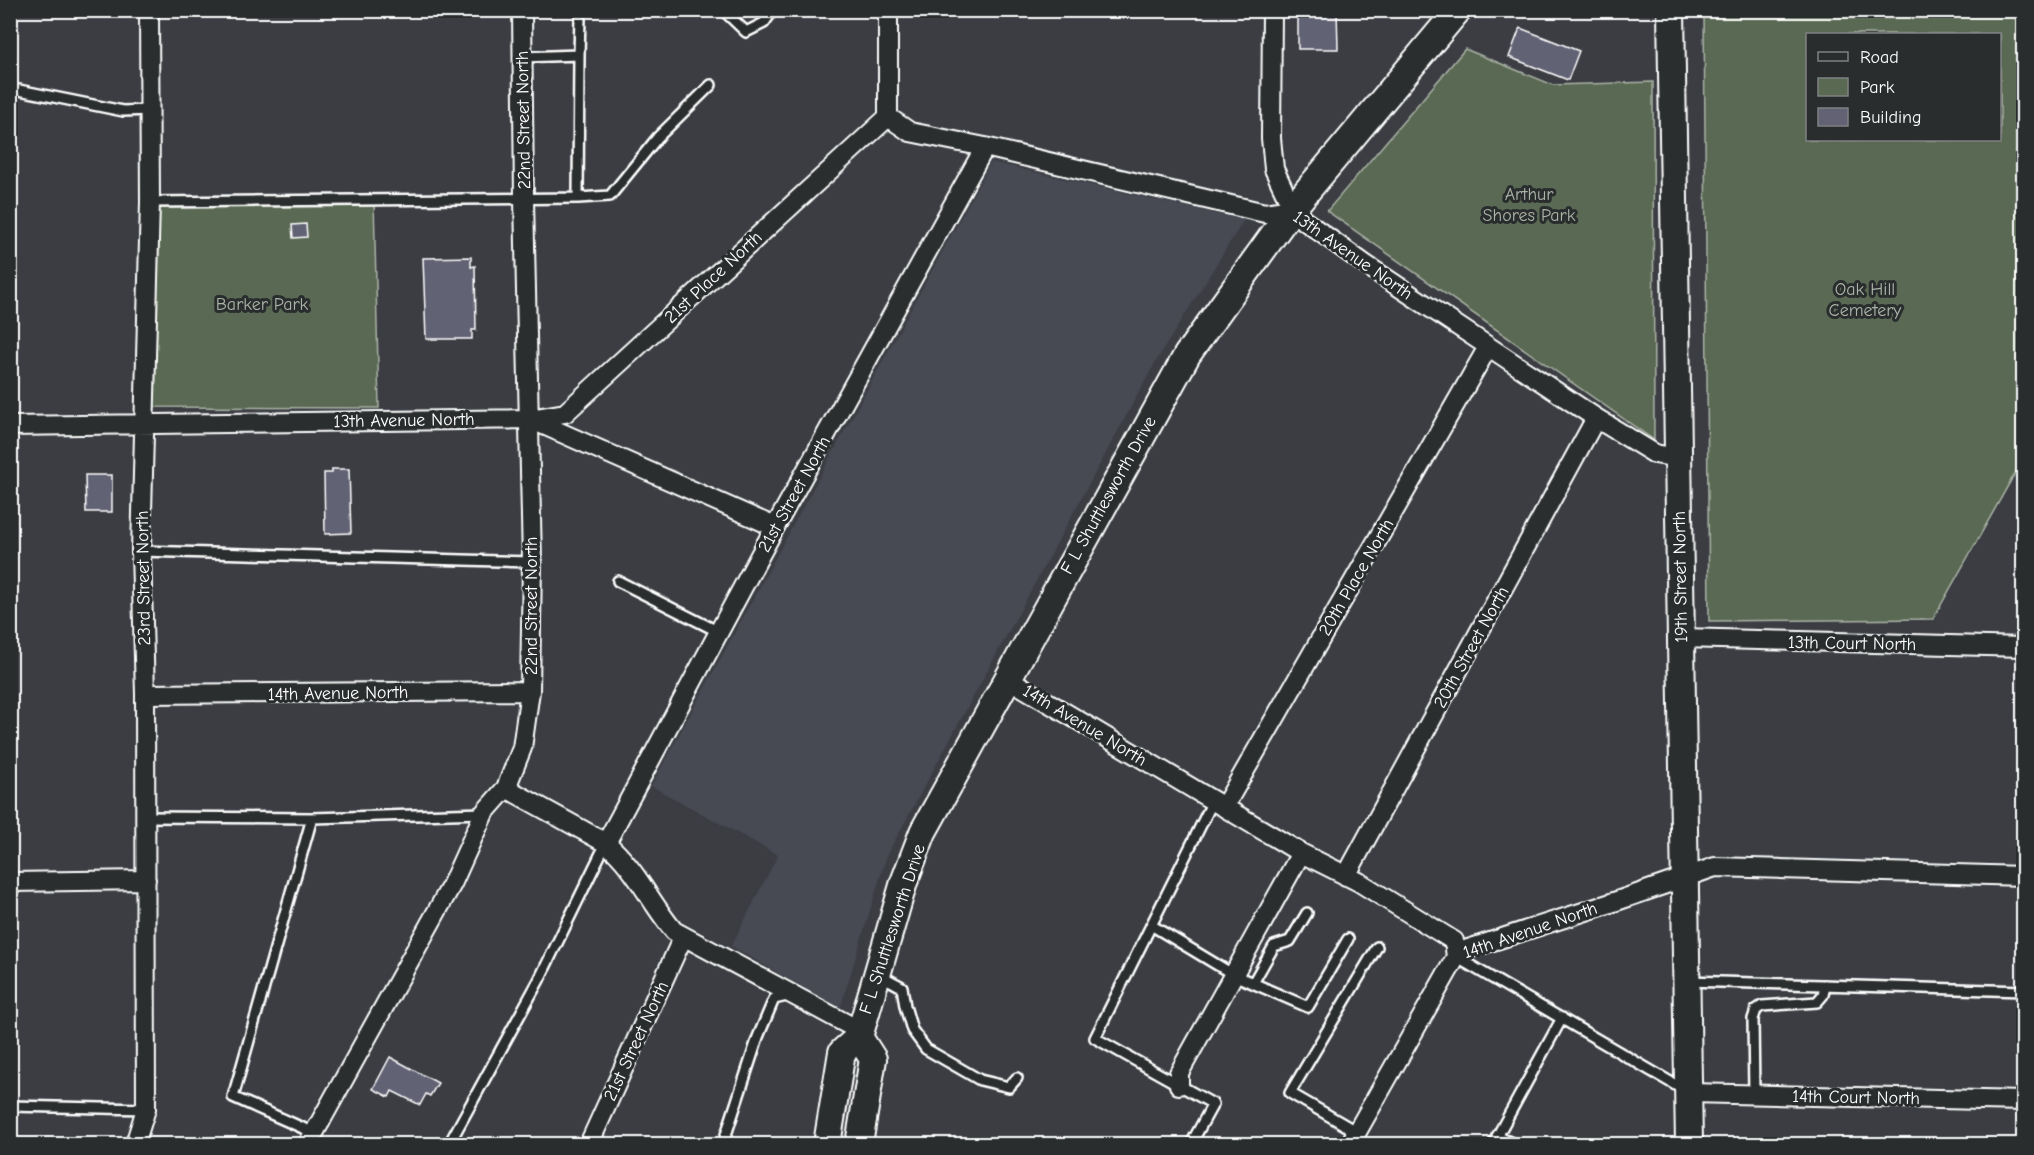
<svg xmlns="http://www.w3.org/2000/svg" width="2034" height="1155" font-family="'Comic Neue',sans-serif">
<rect width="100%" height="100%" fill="#3b3d43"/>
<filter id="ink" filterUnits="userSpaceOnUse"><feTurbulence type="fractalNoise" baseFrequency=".0167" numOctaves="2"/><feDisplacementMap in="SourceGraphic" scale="12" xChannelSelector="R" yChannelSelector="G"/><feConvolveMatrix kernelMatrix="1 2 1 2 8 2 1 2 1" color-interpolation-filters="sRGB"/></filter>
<g filter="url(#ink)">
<path fill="#474852" d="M 991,162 L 1244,220 L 1155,363 L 887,855 L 840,1009 L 731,946 L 778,855 L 651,786 Z"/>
<path fill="#5a6952" stroke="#acb4a8" stroke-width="1.5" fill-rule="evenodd" d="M 1704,11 L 2023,11 L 2023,459 L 1933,619 L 1709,621 ZM 2000,34 L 2000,140 L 1808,140 L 1808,34 Z
M 1465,49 L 1553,85 L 1653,82 L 1654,440 L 1327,211 Z
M 374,200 L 379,408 L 144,407 L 150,202 Z"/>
<path fill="#626274" stroke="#fff" stroke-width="1.5" d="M 1298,10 L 1337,10 L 1338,49 L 1298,49 Z
M 1520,28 L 1579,51 L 1568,80 L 1509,57 Z
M 306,224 L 307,237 L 293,238 L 292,225 Z
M 471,257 L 471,267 L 475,266 L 476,330 L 472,330 L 472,339 L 426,339 L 423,258 Z
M 332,469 L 349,469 L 351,533 L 325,534 L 324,473 L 332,473 Z
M 85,475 L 112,475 L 112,512 L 86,512 Z
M 390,1057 L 438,1083 L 430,1096 L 426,1094 L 420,1105 L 392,1091 L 389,1097 L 373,1089 Z"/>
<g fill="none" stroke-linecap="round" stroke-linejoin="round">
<defs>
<path id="lane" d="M 723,10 L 746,32 L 764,23 L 773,10
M 579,55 L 578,198 L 610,196 L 658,137 L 711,85
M 522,57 L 579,55 L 580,18
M 19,90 L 123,111 L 150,110
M 150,202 L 578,198
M 141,551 L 532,562
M 618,581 L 719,632
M 146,817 L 312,818
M 1151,925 L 1234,975 L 1308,1007 L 1348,939
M 1456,957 L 1684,1090
M 880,975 L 902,987 L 905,1006 L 912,1030 L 926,1049 L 980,1080 L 1009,1087 L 1017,1078
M 1687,981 L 2024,991
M 1253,983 L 1274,946 L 1290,941 L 1307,913
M 1754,1094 L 1753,1019 L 1756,1010 L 1762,1006 L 1817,1002 L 1823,995 L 1825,985
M 10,1106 L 146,1109
M 1357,1132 L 1290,1093 L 1377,947
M 314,1133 L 233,1097 L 312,818 L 484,813
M 1497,1136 L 1514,1144
M 449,1144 L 539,980 L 606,843
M 723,1144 L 758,1037 L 774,999 L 791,995
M 1191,1144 L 1213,1104 L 1095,1038 L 1213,801
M 1493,1144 L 1562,1018"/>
<path id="street" d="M 1272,10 L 1271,138 L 1274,169 L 1295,214 L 1366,265 L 1596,418 L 1655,454 L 1678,458
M 888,117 L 910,132 L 985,147 L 1265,213 L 1292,209
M 888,117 L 888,10
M 530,419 L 565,413 L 888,117
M 10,426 L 530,419 L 775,527
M 1681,638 L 2024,647
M 1007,678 L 1301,853 L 1359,882 L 1454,941 L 1456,957
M 145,694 L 530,691
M 506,788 L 606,843 C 635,867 650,902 674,931 L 860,1031
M 1224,807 L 1488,347
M 606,843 L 775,527 L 985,147
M 1346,876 L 1596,418
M 10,882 L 146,880
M 1179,1085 L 1179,1073 L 1301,853
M 1689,1093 L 2024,1101
M 135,1144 L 146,1109 L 145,694 L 141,551 L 150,202 L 149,10
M 308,1144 L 452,884 L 484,813 L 506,788 L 522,748 L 530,691 L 532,562 L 524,199 L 522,10
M 589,1144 L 683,937
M 1350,1144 L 1456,957 L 1465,950 L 1608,904 L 1715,867 L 2024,876"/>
<path id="secondary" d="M 1671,10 L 1689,1144
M 859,1037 L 873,1059 L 859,1144
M 827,1144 L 842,1052 L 859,1037 L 904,882 L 923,832 L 1187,355 L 1292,209 L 1458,10"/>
</defs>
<use href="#lane" stroke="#fff" stroke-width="14"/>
<use href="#street" stroke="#fff" stroke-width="22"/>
<use href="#secondary" stroke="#fff" stroke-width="30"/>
<use href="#lane" stroke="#2a2d2e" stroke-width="9"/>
<use href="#street" stroke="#2a2d2e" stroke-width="18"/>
<use href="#secondary" stroke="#2a2d2e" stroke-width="26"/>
</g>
</g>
<g text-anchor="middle" stroke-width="6" stroke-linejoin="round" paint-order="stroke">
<g font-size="18" fill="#fff" stroke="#2a2d2e">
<text transform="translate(523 120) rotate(-91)" y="6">22nd Street North</text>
<text transform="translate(1353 255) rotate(35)" y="6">13th Avenue North</text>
<text transform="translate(713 277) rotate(-43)" y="6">21st Place North</text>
<text transform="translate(404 420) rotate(-1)" y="6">13th Avenue North</text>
<text transform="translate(794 494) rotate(-61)" y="6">21st Street North</text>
<text transform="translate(1108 495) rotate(-61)" y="6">F L Shuttlesworth Drive</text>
<text transform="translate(1356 577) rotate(-60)" y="6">20th Place North</text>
<text transform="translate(1680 577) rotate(-91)" y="6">19th Street North</text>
<text transform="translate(143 578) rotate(-91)" y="6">23rd Street North</text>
<text transform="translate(531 606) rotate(-90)" y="6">22nd Street North</text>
<text transform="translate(1852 643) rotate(1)" y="6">13th Court North</text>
<text transform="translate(1471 647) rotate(-61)" y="6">20th Street North</text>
<text transform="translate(338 693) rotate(-1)" y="6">14th Avenue North</text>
<text transform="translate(1085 725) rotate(31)" y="6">14th Avenue North</text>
<text transform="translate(892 929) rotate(-72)" y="6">F L Shuttlesworth Drive</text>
<text transform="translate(1530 930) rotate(-19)" y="6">14th Avenue North</text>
<text transform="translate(636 1041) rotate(-65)" y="6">21st Street North</text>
<text transform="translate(1856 1097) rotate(1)" y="6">14th Court North</text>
</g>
<g font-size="18" fill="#acb4a8" stroke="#2a2d2e">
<text x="1529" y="200">Arthur<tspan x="1529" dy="21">Shores Park</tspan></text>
<text x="1865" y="295">Oak Hill<tspan x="1865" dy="21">Cemetery</tspan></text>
<text x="262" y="310">Barker Park</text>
</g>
</g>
<rect width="2034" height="1155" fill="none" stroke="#2a2d2e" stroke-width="36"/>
<rect x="18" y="18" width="1998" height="1119" fill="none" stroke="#fff" stroke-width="2" filter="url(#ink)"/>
<rect x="1806" y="33" width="195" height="108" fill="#2a2d2e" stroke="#7f8182" stroke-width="1.5"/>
<rect x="1818" y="52" width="30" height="9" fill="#2a2d2e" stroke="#7f8182" stroke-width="1.5"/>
<text x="1860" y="63" font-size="18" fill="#ffffff">Road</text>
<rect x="1818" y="78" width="30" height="18" fill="#5a6952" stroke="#7f8182" stroke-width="1.5"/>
<text x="1860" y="93" font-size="18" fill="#ffffff">Park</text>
<rect x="1818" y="108" width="30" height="18" fill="#626274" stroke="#7f8182" stroke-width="1.5"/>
<text x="1860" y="123" font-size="18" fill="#ffffff">Building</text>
</svg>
